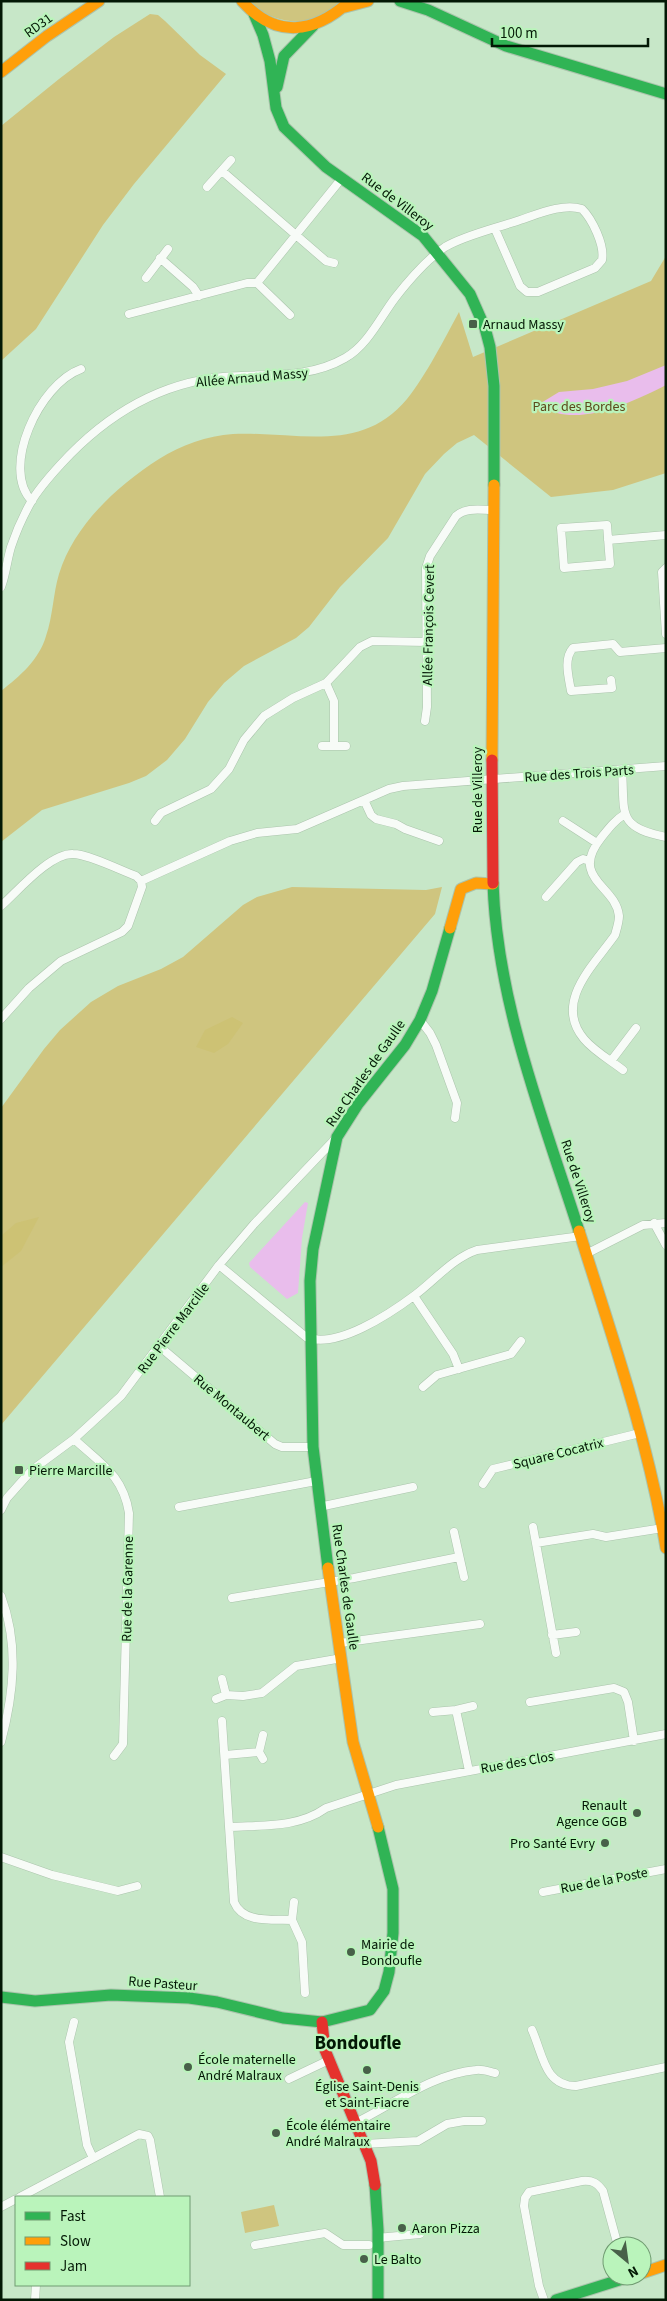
<svg xmlns="http://www.w3.org/2000/svg" width="667" height="2301" font-family="'Source Sans 3',sans-serif">
<rect width="100%" height="100%" fill="#c7e7c8"/>
<path fill="#cfc57f" d="M 248,1 L 343,1 C 318,31 273,26 248,1 Z
M 150,14 L 158,15 L 165,21 L 200,55 L 226,74 L 134,184 L 103,225 L 36,329 L 1,361 L 1,126 L 59,79 L 114,37 Z
M 666,256 L 666,473 L 613,490 L 551,497 L 474,435 L 457,443 L 444,454 L 425,474 L 388,538 L 340,587 L 309,627 L 296,638 L 244,666 L 224,683 L 208,702 L 185,739 L 167,760 L 146,776 L 129,783 L 42,810 L 1,842 L 1,691 C 20,676 39,660 46,636 C 53,616 53,594 59,574 C 74,525 117,486 159,459 C 181,445 207,436 233,434 C 295,431 361,455 407,399 C 425,377 445,338 459,312 L 473,357 L 651,281 Z
M 292,887 L 426,890 L 442,887 L 435,914 L 1,1425 L 1,1108 L 44,1049 L 60,1030 L 91,1002 L 118,986 L 161,969 L 183,957 L 243,905 L 257,897 Z
M 274,2205 L 279,2226 L 245,2233 L 241,2212 Z"/>
<path fill="#cdc274" d="M 232,1017 L 243,1023 L 228,1044 L 214,1053 L 196,1047 L 205,1030 Z
M 39,1217 L 21,1251 L 1,1267 L 1,1236 L 16,1223 Z"/>
<path fill="#e9bdec" d="M 666,365 L 666,385 C 637,400 590,422 557,413 C 552,412 545,406 541,403 L 559,392 L 593,389 L 627,381 Z
M 305,1202 L 308,1203 L 302,1238 L 298,1293 L 287,1299 L 250,1267 L 249,1263 Z"/>
<g fill="none" stroke-linecap="round" stroke-linejoin="round">
<defs>
<path id="street" d="M 222,171 L 326,261 L 334,263
M 207,187 L 231,160
M 160,258 L 193,287 L 199,296
M 146,278 L 168,249
M 257,283 L 342,178
M 129,314 L 247,283 L 257,283 L 290,315
M 32,501 C 0,469 39,384 81,369
M 607,525 L 610,564 L 564,568 L 561,528 Z
M 608,540 L 666,535
M 666,568 L 662,572 L 666,634
M 1,587 C 6,574 7,560 11,547 C 16,532 23,516 31,502 C 39,488 50,476 61,464 C 105,416 158,383 223,377 C 265,373 307,380 345,358 C 367,346 380,318 395,298 C 409,280 426,260 445,247 C 465,235 497,228 520,220 C 538,214 563,203 582,209 C 592,219 605,245 602,260 L 595,268 L 538,292 L 527,292 L 520,286 L 495,229
M 611,680 L 612,688 L 571,691 C 569,678 563,659 573,648 L 613,644 L 620,652 L 666,648
M 326,683 L 334,701 L 334,746
M 425,721 L 427,707 L 426,568 L 430,556 L 456,516 C 466,507 480,510 493,510
M 322,746 L 346,746
M 622,770 C 625,814 616,827 666,837
M 364,800 L 371,815 L 376,819 L 396,824 L 405,829 L 439,841
M 155,821 L 161,813 L 211,789 L 229,769 L 244,740 L 264,716 L 293,698 L 326,683 L 360,647 L 372,641 L 427,642
M 563,821 L 597,843
M 141,881 L 230,841 L 257,833 L 297,829 L 389,789 L 403,786 L 666,766
M 546,897 L 577,862 L 583,859 L 590,861
M 1,906 C 18,891 50,853 73,854 C 88,854 120,870 136,876 L 141,881 L 142,887 L 128,926 L 122,932 L 61,961 L 29,988 L 1,1019
M 420,1020 L 430,1033 L 436,1045 L 457,1103 L 455,1118
M 611,1061 L 636,1028
M 623,1070 C 610,1060 594,1051 584,1039 C 553,1002 594,965 615,935 C 617,928 619,922 619,916 C 616,885 569,879 601,838 C 609,828 615,820 625,814
M 654,1223 L 666,1245
M 586,1254 L 643,1225 L 666,1223
M 219,1265 L 306,1337 C 336,1350 391,1313 415,1295 C 435,1280 453,1258 477,1250 L 581,1236
M 414,1296 L 453,1354 L 459,1369
M 159,1346 L 275,1444 L 282,1447 L 313,1447
M 423,1387 L 437,1375 L 511,1354 L 521,1341
M 74,1439 C 101,1464 123,1475 129,1513 L 123,1744 L 114,1756
M 483,1484 L 493,1469 L 640,1433
M 179,1507 L 316,1481
M 319,1507 L 413,1487
M 1,1510 L 7,1498 L 32,1470 L 74,1439 L 121,1396 L 219,1265 L 254,1224 L 336,1138
M 533,1527 L 556,1653
M 454,1532 L 464,1577
M 536,1543 L 593,1534 L 606,1537 L 663,1528
M 1,1596 C 19,1644 14,1693 1,1742
M 232,1598 L 354,1578 L 459,1557
M 552,1635 L 576,1632
M 340,1643 L 480,1624
M 222,1679 L 226,1695
M 216,1699 L 226,1695 L 243,1696 L 262,1693 L 296,1666 L 342,1658
M 530,1702 L 614,1688 L 624,1692 L 628,1702 L 634,1741
M 456,1710 L 469,1771
M 433,1712 L 456,1710 L 473,1706
M 222,1721 L 234,1902 C 243,1924 272,1919 292,1920
M 263,1735 L 259,1752 L 263,1759
M 225,1755 L 259,1752
M 230,1827 C 263,1825 298,1828 326,1808 L 396,1785 L 666,1734
M 1,1857 L 52,1875 L 118,1891 L 137,1886
M 543,1892 L 666,1869
M 294,1902 L 292,1920 L 302,1942 L 305,1993
M 74,2022 L 69,2042 L 87,2145 L 93,2158
M 532,2030 C 543,2054 544,2086 576,2086 L 666,2067
M 289,2079 L 329,2060
M 355,2123 C 394,2104 432,2074 476,2070 C 482,2069 490,2072 495,2073
M 364,2144 L 418,2141 L 447,2124 L 464,2121 L 482,2121
M 20,2197 L 139,2134 L 148,2136 L 150,2140 L 160,2197
M 1,2207 L 16,2199
M 377,2238 L 420,2234
M 255,2245 L 325,2233 L 343,2245 L 369,2245
M 35,2300 L 36,2285
M 544,2300 L 539,2286 L 524,2206 L 525,2198 L 529,2192 L 582,2181 C 593,2180 597,2183 603,2191 L 618,2246"/>
<path id="fast" d="M 400,1 L 428,10 L 506,46 L 666,94
M 254,14 L 263,35 L 270,61 L 276,108 L 284,127 L 326,167 L 423,236 L 470,294 L 485,328 L 490,347 L 494,386 L 494,485
M 277,87 L 284,56 L 313,26
M 493,883 C 497,1003 543,1118 579,1231
M 328,1568 L 313,1447 L 310,1281 L 313,1249 L 337,1137 L 358,1104 L 405,1045 L 420,1020 L 432,991 L 450,928
M 1,1997 L 35,2001 L 111,1995 L 189,1998 L 217,2002 L 283,2018 L 322,2022 L 370,2010 L 384,1991 L 389,1972 L 393,1933 L 393,1889 L 378,1827
M 375,2185 L 378,2230 L 378,2300
M 556,2300 L 632,2276"/>
<path id="slow" d="M 242,1 C 276,39 314,34 350,1
M 345,7 L 368,1
M 1,72 L 47,36 L 99,1
M 492,760 L 494,485
M 450,928 L 461,889 L 476,883 L 493,884
M 579,1231 C 612,1336 648,1440 666,1548
M 328,1568 L 353,1742 L 378,1827
M 642,2273 L 666,2265"/>
<path id="jam" d="M 492,760 L 493,883
M 322,2022 L 325,2050 L 371,2161 L 375,2185"/>
</defs>
<use href="#street" stroke="#abc4ac" stroke-width="9"/>
<use href="#fast" stroke="#abc4ac" stroke-width="13"/>
<use href="#slow" stroke="#abc4ac" stroke-width="13"/>
<use href="#jam" stroke="#abc4ac" stroke-width="13"/>
<use href="#street" stroke="#f7fbf7" stroke-width="8"/>
<use href="#fast" stroke="#30b455" stroke-width="11"/>
<use href="#slow" stroke="#ff9f0a" stroke-width="11"/>
<use href="#jam" stroke="#e5322d" stroke-width="11"/>
</g>
<g fill="#486049" stroke="#baf4bb" stroke-width="2">
<rect x="468" y="319" width="10" height="10" rx="2.5"/>
<rect x="14" y="1465" width="10" height="10" rx="2.5"/>
<circle cx="637" cy="1813" r="5"/>
<circle cx="605" cy="1843" r="5"/>
<circle cx="351" cy="1952" r="5"/>
<circle cx="188" cy="2067" r="5"/>
<circle cx="367" cy="2070" r="5"/>
<circle cx="276" cy="2133" r="5"/>
<circle cx="402" cy="2228" r="5"/>
<circle cx="364" cy="2259" r="5"/>
</g>
<g text-anchor="middle" stroke-width="4.5" stroke-linejoin="round" paint-order="stroke">
<g font-size="14" fill="#031805" stroke="#baf4bb">
<text transform="translate(38 25) rotate(-36)" y="5">RD31</text>
<text transform="translate(398 201) rotate(37)" y="5">Rue de Villeroy</text>
<text transform="translate(252 377) rotate(-5)" y="5">Allée Arnaud Massy</text>
<text transform="translate(428 625) rotate(-89)" y="5">Allée François Cevert</text>
<text transform="translate(579 773) rotate(-4)" y="5">Rue des Trois Parts</text>
<text transform="translate(477 790) rotate(-90)" y="5">Rue de Villeroy</text>
<text transform="translate(365 1073) rotate(-55)" y="5">Rue Charles de Gaulle</text>
<text transform="translate(579 1181) rotate(72)" y="5">Rue de Villeroy</text>
<text transform="translate(173 1328) rotate(-53)" y="5">Rue Pierre Marcille</text>
<text transform="translate(232 1407) rotate(40)" y="5">Rue Montaubert</text>
<text transform="translate(558 1453) rotate(-14)" y="5">Square Cocatrix</text>
<text transform="translate(346 1587) rotate(82)" y="5">Rue Charles de Gaulle</text>
<text transform="translate(127 1589) rotate(-89)" y="5">Rue de la Garenne</text>
<text transform="translate(517 1762) rotate(-10)" y="5">Rue des Clos</text>
<text transform="translate(604 1880) rotate(-11)" y="5">Rue de la Poste</text>
<text transform="translate(163 1983) rotate(4)" y="5">Rue Pasteur</text>
</g>
<g font-size="14" fill="#031805" stroke="#baf4bb" text-anchor="start">
<text x="483" y="329">Arnaud Massy</text>
<text x="29" y="1475">Pierre Marcille</text>
<text x="627" y="1810" text-anchor="end">Renault<tspan x="627" dy="16">Agence GGB</tspan></text>
<text x="595" y="1848" text-anchor="end">Pro Santé Evry</text>
<text x="361" y="1949">Mairie de<tspan x="361" dy="16">Bondoufle</tspan></text>
<text x="198" y="2064">École maternelle<tspan x="198" dy="16">André Malraux</tspan></text>
<text x="367" y="2091" text-anchor="middle">Église Saint-Denis<tspan x="367" dy="16">et Saint-Fiacre</tspan></text>
<text x="286" y="2130">École élémentaire<tspan x="286" dy="16">André Malraux</tspan></text>
<text x="412" y="2233">Aaron Pizza</text>
<text x="374" y="2264">Le Balto</text>
</g>
<g font-size="14" fill="#5c491c" stroke="#baf4bb">
<text x="579" y="411">Parc des Bordes</text>
</g>
<g font-size="19" font-weight="bold" fill="#031805" stroke="#baf4bb">
<text x="358" y="2049">Bondoufle</text>
</g>
</g>
<rect width="667" height="2301" fill="none" stroke="#031805" stroke-width="5"/>
<rect x="15" y="2196" width="175" height="90" fill="#baf4bb" stroke="#719c72"/>
<rect x="25" y="2212" width="25" height="8" fill="#30b455" stroke="#719c72"/>
<text x="60" y="2221" font-size="15" fill="#031805">Fast</text>
<rect x="25" y="2237" width="25" height="8" fill="#ff9f0a" stroke="#719c72"/>
<text x="60" y="2246" font-size="15" fill="#031805">Slow</text>
<rect x="25" y="2262" width="25" height="8" fill="#e5322d" stroke="#719c72"/>
<text x="60" y="2271" font-size="15" fill="#031805">Jam</text>
<g transform="translate(627 2261) rotate(151)"><circle r="24" fill="#baf4bb" stroke="#719c72"/>
<path d="M0-4L9 19L0 12L-9 19Z" fill="#486049"/>
<text y="-8" font-size="14" font-weight="bold" text-anchor="middle" fill="#031805">N</text>
</g>
<path d="M492 38v8h156v-8" fill="none" stroke="#031805" stroke-width="2.5"/>
<text x="500" y="38" font-size="15" fill="#031805" stroke="#baf4bb" stroke-width="4" paint-order="stroke">100 m</text>
</svg>
